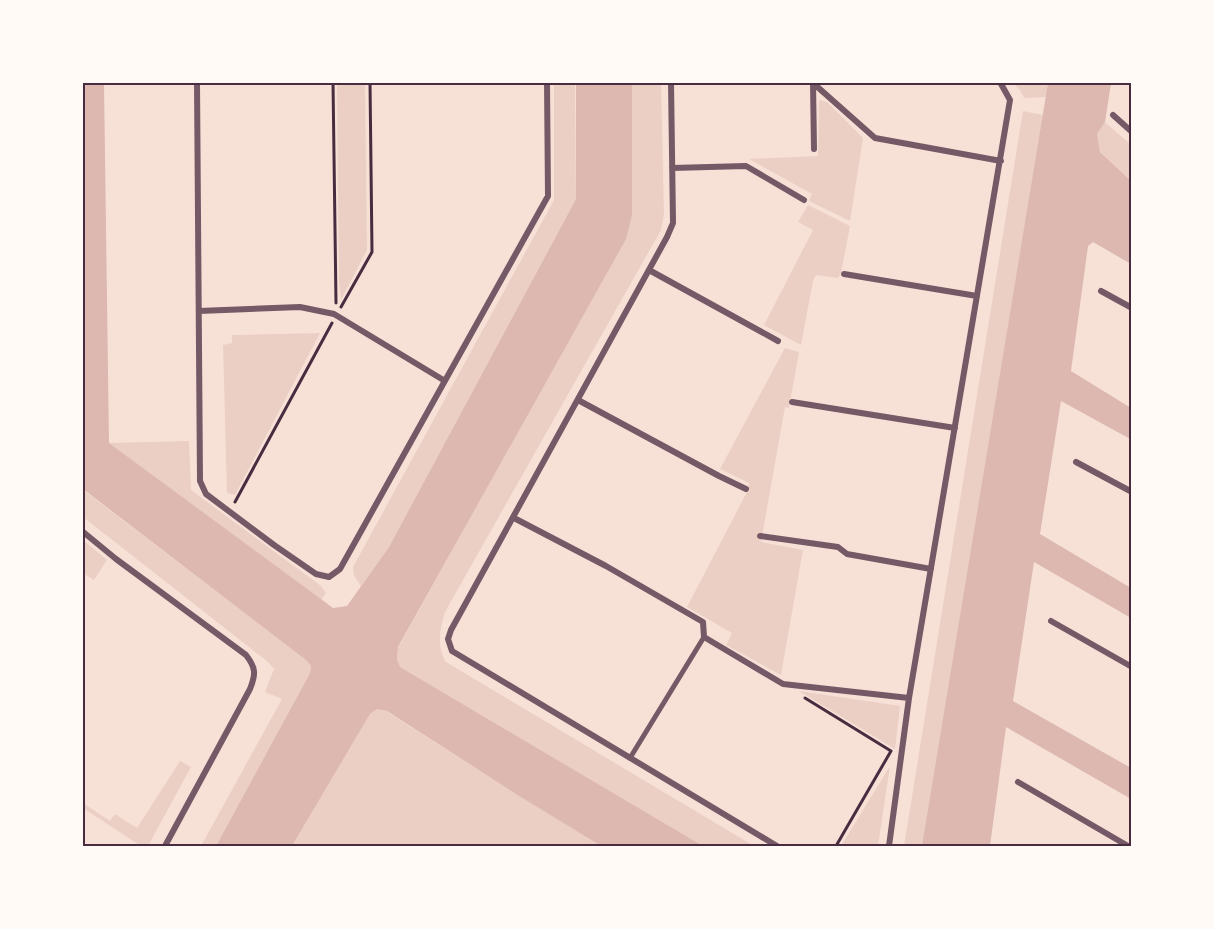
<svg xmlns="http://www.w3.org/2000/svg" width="1214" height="929" font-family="'DejaVu Sans',sans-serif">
<rect width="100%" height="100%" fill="#f7e1d7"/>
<path fill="#ebcfc5" d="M 337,83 L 365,83 L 367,250 L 341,300 L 339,284 Z
M 554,83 L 575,83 L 576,199 L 389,547 L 361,586 L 354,576 L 353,567 L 554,200 Z
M 632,83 L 661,83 L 664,214 L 661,230 L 445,612 C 440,630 436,645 446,662 L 754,846 L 703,846 L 400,667 L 397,659 L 398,648 L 507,451 L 632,214 Z
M 1013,83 L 1048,83 L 1046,97 L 1024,98 L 1020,90 Z
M 819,100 L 827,102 L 863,138 L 850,221 L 809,201 L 812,194 L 749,159 L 818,156 Z
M 1023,111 L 1043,115 L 923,846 L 904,846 Z
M 1105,122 L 1131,145 L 1131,181 L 1100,152 L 1097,134 Z
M 808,205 L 850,226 L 841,273 L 838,278 L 816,275 L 813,281 L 801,345 L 764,325 L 813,230 L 798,222 Z
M 320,333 L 235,495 L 227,493 L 223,345 L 232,343 L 232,335 Z
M 785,348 L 799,352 L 789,408 L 785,407 L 761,542 L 803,550 L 781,675 L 726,645 L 732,633 L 687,607 L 747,492 L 749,483 L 720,469 Z
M 189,441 L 191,490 L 321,586 L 326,593 L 321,600 L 109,443 Z
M 82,489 L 306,660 L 311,666 L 310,673 L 216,846 L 201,846 L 282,699 L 265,692 L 274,669 L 268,662 L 83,517 Z
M 83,540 L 107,560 L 94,580 L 84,574 L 83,576 Z
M 799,691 L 900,706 L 895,749 Z
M 377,709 L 386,711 L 519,796 L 601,846 L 292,846 L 370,714 Z
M 180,761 L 191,767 L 148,846 L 141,846 L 83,808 L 83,803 L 110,821 L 115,814 L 137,828 Z
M 890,766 L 878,846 L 841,846 Z"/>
<path fill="#dcb8b0" d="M 82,83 L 104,83 L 109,443 L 333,608 L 347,606 L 389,547 L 576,199 L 576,83 L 632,83 L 632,215 L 626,239 L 398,647 L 397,659 L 400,667 L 703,846 L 601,846 L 519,796 L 387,711 L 377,709 L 370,714 L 292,846 L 216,846 L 310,673 L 311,666 L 306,660 L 83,489 Z
M 1048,83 L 1111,83 L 1105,122 L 1097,134 L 1100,152 L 1131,181 L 1131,264 L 1093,242 L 1088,246 L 1071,371 L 1131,408 L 1132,440 L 1061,401 L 1040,534 L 1131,588 L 1131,618 L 1034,562 L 1013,701 L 1131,768 L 1131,799 L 1006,727 L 990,846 L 922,846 Z"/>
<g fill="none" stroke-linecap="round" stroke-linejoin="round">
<path stroke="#4a2c40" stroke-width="3" d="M 333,82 L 336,303
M 341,307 L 372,252 L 370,82
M 235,502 L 332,323
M 805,698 L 891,751 L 836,846"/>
<path stroke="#755966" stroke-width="5" d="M 630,758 L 704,637"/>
<path stroke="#755966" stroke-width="6" d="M 197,82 L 200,481 L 206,494 L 274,545 L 316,574 L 329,577 L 340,569 L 548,196 L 547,82
M 671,82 L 673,223 L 667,237 L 451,630 L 448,639 L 452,651 L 777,846
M 813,82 L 814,149
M 813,83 L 875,138 L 1001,161
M 1113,115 L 1132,132
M 672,168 L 746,166 L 804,200
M 649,270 L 778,341
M 844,274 L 977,296
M 1101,291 L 1132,308
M 199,311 L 300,307 L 334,314 L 445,381
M 578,400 L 719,476 L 746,489
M 792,402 L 955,428
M 1076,462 L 1132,492
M 514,518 L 606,566 L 703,622 L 704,637 L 783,684 L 909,698
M 82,531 L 116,559 L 246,655 C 256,668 256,674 250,689 L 165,846
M 760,536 L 838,547 L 847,554 L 931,569
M 1051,621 L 1132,667
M 1018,782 L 1128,846
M 889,846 L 909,698 L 1010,100 L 1000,82"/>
</g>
<rect width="1214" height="929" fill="none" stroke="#fffaf5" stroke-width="168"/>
<rect x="84" y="84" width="1046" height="761" fill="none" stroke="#4a2c40" stroke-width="2"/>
</svg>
